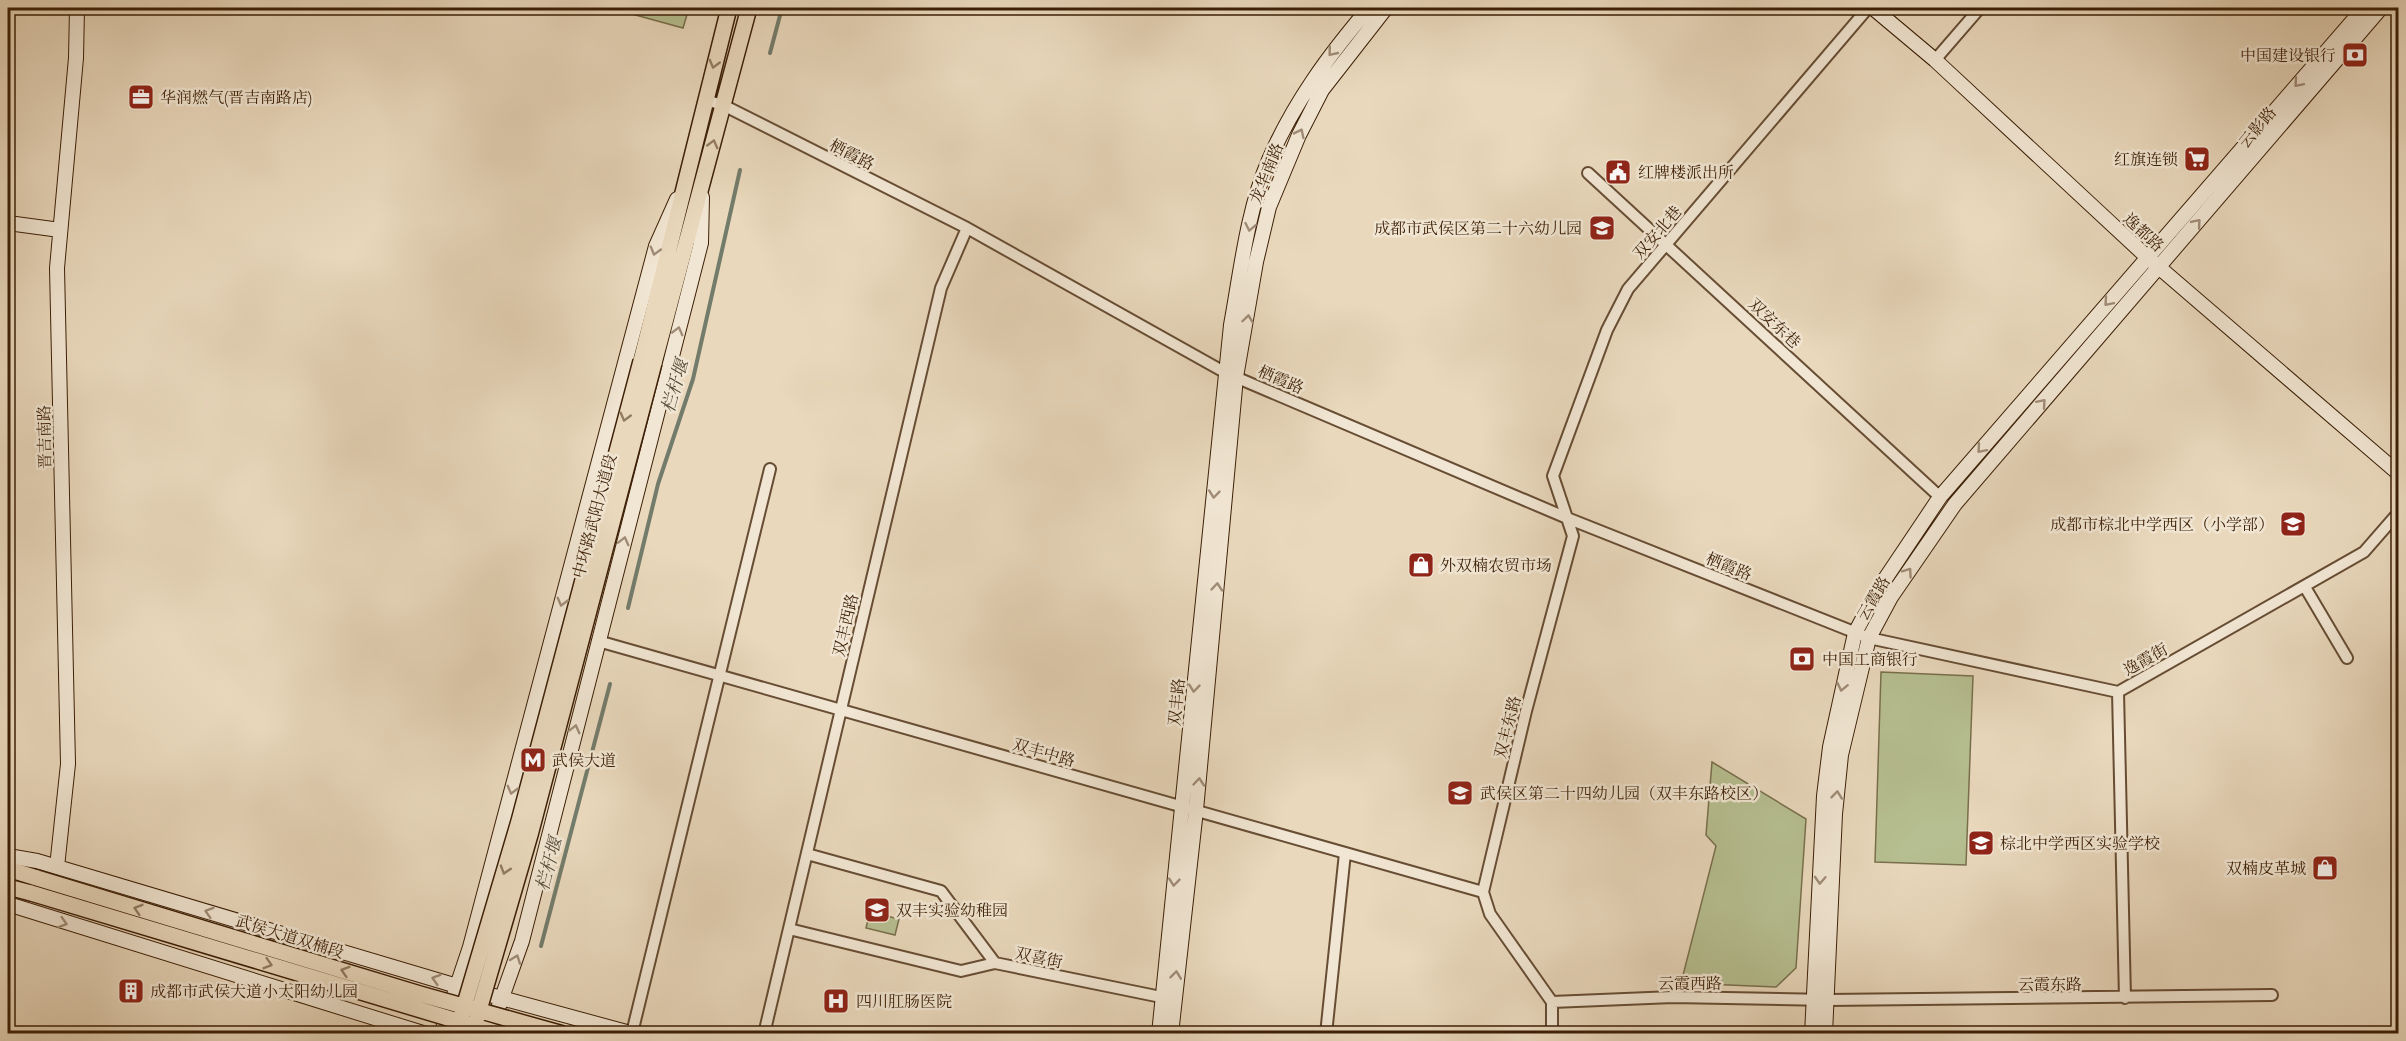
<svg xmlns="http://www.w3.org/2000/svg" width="2406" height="1041" font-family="'IM FELL English','Noto Serif SC',serif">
<rect width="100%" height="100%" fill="#e9d8bc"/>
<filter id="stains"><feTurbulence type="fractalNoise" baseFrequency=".00333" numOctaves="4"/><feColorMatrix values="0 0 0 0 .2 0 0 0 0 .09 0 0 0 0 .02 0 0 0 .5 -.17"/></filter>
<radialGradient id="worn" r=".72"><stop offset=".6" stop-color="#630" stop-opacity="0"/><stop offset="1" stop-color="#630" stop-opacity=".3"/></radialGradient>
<path fill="#b6bf91" stroke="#796f4c" stroke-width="1.5" d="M 610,8 L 689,8 L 683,28 Z
M 1881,672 L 1973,676 L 1966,865 L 1875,862 Z
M 1712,762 L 1806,819 L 1796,968 L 1776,987 L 1681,983 L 1716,846 L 1706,835 Z
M 870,912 L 899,919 L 895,935 L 866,928 Z"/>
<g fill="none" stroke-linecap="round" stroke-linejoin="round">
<path stroke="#737c6b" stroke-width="4" d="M 770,53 L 782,8
M 628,608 L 658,484 L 693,379 L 740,170
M 541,946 L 610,684"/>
<defs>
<path id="street" d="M 1935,60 L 1980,8
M 705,100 L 723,105 L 967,228 L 1226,373 L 1567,518 L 1869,638 L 2118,692 L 2364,552 L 2398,513
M 1588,173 L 1940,497
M 2305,587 L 2347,658
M 598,641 L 1483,892
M 2118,692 L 2125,998
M 807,854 L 941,891 L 995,963 L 1161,997
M 789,929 L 961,971 L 995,963
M 1552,1002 L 1673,997 L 1828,1000 L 2272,995
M 632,1033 L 770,469
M 764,1034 L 941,288 L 967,228
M 1326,1034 L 1345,853
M 1552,1034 L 1552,1002 L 1490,914 L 1483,892 L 1526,711 L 1573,536 L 1553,476 L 1607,330 L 1628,289 L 1868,8"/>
<path id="secondary" d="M 1873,8 L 1935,60 L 2147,257 L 2398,473
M 8,223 L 60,230
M 8,856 L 37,861 L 457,986 L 634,1034
M 57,867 L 68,764 L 57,268 L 76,58 L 77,8
M 8,904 L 426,1034
M 441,1034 L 470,947 L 656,246 L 677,199
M 489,1034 L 522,941 L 701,243 L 702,197
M 1159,1034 L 1231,325 C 1241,271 1247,211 1269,160 C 1294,102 1329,55 1369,8
M 1171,1034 L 1196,810 L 1236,377 L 1256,262 L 1269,207 L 1299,135 L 1322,90 L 1386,8
M 1812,1034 L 1824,796 L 1830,747 L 1855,633 L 1879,588 L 1940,497 L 2364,8
M 1825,1034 L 1835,814 L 1841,755 L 1869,638 L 1891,597 L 1955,504 L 2381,8"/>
<path id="primary" d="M 641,361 L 729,8
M 654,363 L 749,8
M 8,869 L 37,878
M 8,887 L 31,893"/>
</defs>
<use href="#street" stroke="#674d34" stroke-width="14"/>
<use href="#secondary" stroke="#3c1f06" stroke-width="16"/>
<use href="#primary" stroke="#3c1f06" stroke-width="18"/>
<use href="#street" stroke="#f1e6d3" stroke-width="10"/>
<use href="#secondary" stroke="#f1e6d3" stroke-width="14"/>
<use href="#primary" stroke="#e9d8bc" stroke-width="15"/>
<defs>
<path id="primary-bridge" d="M 37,878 L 420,994 L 563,1034
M 31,893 L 501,1034
M 456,1034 L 519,821 L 641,361
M 472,1034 L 530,835 L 654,363"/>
</defs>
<use href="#primary-bridge" stroke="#3c1f06" stroke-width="18" stroke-linecap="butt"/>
<use href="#primary-bridge" stroke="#e9d8bc" stroke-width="15"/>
</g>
<defs><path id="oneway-chevron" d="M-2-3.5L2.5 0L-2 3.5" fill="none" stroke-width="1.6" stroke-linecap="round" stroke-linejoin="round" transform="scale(1.5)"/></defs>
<g stroke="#a08c77">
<use href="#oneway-chevron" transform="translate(1332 52) rotate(129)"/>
<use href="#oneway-chevron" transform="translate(2298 83) rotate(131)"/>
<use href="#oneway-chevron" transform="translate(1300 133) rotate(-64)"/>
<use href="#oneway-chevron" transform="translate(2197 223) rotate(-50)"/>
<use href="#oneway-chevron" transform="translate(1250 227) rotate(101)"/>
<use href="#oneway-chevron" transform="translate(655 251) rotate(106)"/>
<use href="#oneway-chevron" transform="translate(2108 302) rotate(131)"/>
<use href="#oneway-chevron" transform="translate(1248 319) rotate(-82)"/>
<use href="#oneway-chevron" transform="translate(678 331) rotate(-75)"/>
<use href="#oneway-chevron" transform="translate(2042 403) rotate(-49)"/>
<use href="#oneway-chevron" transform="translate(1981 449) rotate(131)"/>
<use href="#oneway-chevron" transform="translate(1214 494) rotate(96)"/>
<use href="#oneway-chevron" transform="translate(624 541) rotate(-76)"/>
<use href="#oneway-chevron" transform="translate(1908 572) rotate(-55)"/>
<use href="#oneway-chevron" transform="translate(1217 587) rotate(-85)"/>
<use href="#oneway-chevron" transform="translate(562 602) rotate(105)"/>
<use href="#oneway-chevron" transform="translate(1842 687) rotate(102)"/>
<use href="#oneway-chevron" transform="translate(1194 688) rotate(96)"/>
<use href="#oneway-chevron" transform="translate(575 729) rotate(-76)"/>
<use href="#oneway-chevron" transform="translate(1199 782) rotate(-85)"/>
<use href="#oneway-chevron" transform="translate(512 790) rotate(105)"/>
<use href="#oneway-chevron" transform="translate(1837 795) rotate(-84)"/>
<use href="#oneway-chevron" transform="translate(1820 880) rotate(93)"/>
<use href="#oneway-chevron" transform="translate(1174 882) rotate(96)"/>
<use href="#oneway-chevron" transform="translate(209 912) rotate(-163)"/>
<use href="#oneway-chevron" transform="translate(63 923) rotate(17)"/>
<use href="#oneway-chevron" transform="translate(516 959) rotate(-70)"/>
<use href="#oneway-chevron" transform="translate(1176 975) rotate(-83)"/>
<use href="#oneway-chevron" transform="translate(436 979) rotate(-163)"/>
</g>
<g stroke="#927c61">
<use href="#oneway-chevron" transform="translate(714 64) rotate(105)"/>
<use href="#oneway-chevron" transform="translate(713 144) rotate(-75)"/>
<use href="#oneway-chevron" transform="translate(625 417) rotate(105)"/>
<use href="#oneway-chevron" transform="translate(505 870) rotate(107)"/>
<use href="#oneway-chevron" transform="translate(138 909) rotate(-163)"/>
<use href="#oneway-chevron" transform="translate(268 964) rotate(17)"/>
<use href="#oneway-chevron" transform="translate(345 971) rotate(-163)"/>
</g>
<defs>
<symbol id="bank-square" viewBox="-11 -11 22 22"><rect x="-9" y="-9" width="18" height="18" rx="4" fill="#8f2418" stroke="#f1e6d3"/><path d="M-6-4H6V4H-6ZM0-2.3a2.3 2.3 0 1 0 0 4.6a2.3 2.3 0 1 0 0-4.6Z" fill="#fff"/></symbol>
<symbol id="office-square" viewBox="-11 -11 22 22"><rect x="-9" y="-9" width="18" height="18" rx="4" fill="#8f2418" stroke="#f1e6d3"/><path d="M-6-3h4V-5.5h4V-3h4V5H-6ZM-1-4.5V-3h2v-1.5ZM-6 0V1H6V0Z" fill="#fff"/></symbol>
<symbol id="supermarket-square" viewBox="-11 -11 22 22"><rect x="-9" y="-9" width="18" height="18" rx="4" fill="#8f2418" stroke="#f1e6d3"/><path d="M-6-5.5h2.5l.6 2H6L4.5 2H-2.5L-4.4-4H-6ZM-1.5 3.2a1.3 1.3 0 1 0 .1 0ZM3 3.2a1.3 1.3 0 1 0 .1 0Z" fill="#fff"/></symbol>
<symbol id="civic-square" viewBox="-11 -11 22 22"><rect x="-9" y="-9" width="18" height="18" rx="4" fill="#8f2418" stroke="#f1e6d3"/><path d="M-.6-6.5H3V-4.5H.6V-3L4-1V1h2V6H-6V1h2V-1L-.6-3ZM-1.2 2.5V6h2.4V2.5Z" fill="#fff"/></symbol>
<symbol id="school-square" viewBox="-11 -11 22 22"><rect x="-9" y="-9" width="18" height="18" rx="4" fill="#8f2418" stroke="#f1e6d3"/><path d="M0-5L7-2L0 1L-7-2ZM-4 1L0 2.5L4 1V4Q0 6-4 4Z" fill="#fff"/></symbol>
<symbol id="shop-square" viewBox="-11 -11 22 22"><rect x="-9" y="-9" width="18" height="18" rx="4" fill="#8f2418" stroke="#f1e6d3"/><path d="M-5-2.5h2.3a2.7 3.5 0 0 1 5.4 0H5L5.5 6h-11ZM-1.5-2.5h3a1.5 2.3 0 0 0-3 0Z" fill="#fff"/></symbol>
<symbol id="metro-square" viewBox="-11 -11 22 22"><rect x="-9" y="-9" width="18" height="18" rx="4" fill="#8f2418" stroke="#f1e6d3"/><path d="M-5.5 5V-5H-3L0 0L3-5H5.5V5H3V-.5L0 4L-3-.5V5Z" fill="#fff"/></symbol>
<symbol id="building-square" viewBox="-11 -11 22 22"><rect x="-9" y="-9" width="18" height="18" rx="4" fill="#8f2418" stroke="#f1e6d3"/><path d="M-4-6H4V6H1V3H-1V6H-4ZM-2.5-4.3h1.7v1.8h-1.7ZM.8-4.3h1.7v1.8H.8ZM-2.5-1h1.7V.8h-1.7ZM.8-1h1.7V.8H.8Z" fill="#fff"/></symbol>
<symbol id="hospital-square" viewBox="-11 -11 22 22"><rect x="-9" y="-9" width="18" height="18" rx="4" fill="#8f2418" stroke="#f1e6d3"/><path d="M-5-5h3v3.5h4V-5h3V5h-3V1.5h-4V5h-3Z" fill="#fff"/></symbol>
</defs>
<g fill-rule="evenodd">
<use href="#bank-square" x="2340" y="40" width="30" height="30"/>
<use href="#office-square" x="126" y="82" width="30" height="30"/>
<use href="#supermarket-square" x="2182" y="144" width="30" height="30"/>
<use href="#civic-square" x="1603" y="157" width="30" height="30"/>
<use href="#school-square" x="1587" y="213" width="30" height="30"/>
<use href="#school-square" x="2278" y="509" width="30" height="30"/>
<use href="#shop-square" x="1406" y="550" width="30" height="30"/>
<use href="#bank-square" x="1787" y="644" width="30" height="30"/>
<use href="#metro-square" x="518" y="745" width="30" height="30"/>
<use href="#school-square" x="1445" y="778" width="30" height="30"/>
<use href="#school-square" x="1966" y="828" width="30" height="30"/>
<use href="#shop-square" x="2310" y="853" width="30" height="30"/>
<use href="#school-square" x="862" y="895" width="30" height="30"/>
<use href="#building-square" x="116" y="976" width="30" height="30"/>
<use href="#hospital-square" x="821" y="986" width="30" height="30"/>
</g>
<g text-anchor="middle" stroke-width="5" stroke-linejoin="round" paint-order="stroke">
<g font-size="16" fill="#3c1f06" stroke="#f1e6d3" text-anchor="start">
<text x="2336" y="61" text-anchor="end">中国建设银行</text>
<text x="160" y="103">华润燃气(晋吉南路店)</text>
<text x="2178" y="165" text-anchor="end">红旗连锁</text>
<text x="1638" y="178">红牌楼派出所</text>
<text x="1582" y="234" text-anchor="end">成都市武侯区第二十六幼儿园</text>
<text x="2274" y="530" text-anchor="end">成都市棕北中学西区（小学部）</text>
<text x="1440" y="571">外双楠农贸市场</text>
<text x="1822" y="665">中国工商银行</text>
<text x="552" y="766">武侯大道</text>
<text x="1480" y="799">武侯区第二十四幼儿园（双丰东路校区）</text>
<text x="2000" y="849">棕北中学西区实验学校</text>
<text x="2306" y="874" text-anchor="end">双楠皮革城</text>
<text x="896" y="916">双丰实验幼稚园</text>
<text x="150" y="997">成都市武侯大道小太阳幼儿园</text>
<text x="856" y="1007">四川肛肠医院</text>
</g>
<g font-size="16" fill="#3c1f06" stroke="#f1e6d3">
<text transform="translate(2257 127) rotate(-50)" y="6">云影路</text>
<text transform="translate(852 154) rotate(27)" y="6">栖霞路</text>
<text transform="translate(1266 173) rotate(-68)" y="6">龙华南路</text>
<text transform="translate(1657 232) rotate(-49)" y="6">双安北巷</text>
<text transform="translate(2144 232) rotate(43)" y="6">逸都路</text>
<text transform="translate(1775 323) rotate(43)" y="6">双安东巷</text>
<text transform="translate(1281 379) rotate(23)" y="6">栖霞路</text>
<text transform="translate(44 437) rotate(-91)" y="6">晋吉南路</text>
<text transform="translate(594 516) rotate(-75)" y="6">中环路武阳大道段</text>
<text transform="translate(1729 566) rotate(22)" y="6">栖霞路</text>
<text transform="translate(1873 598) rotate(-59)" y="6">云霞路</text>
<text transform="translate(845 625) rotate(-77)" y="6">双丰西路</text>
<text transform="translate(2145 659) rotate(-29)" y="6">逸霞街</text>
<text transform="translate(1176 702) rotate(-84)" y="6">双丰路</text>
<text transform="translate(1507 727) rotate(-76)" y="6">双丰东路</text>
<text transform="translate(1044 752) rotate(16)" y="6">双丰中路</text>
<text transform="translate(290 936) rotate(17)" y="6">武侯大道双楠段</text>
<text transform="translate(1039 957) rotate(12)" y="6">双喜街</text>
<text x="1690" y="989">云霞西路</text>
<text x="2050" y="990">云霞东路</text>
</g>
<g font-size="18" font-style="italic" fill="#574e38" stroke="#f1e6d3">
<text transform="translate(675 386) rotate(-74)" y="6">栏杆堰</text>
<text transform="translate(549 864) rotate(-75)" y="6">栏杆堰</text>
</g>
</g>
<rect width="2406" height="1041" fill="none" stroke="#e9d8bc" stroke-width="30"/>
<rect x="9" y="9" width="2388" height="1023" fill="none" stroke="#3c1f06" stroke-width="3"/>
<rect x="15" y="15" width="2376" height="1011" fill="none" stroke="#3c1f06" stroke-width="1.5"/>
<rect width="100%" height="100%" filter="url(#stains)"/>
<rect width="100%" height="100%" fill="url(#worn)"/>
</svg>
